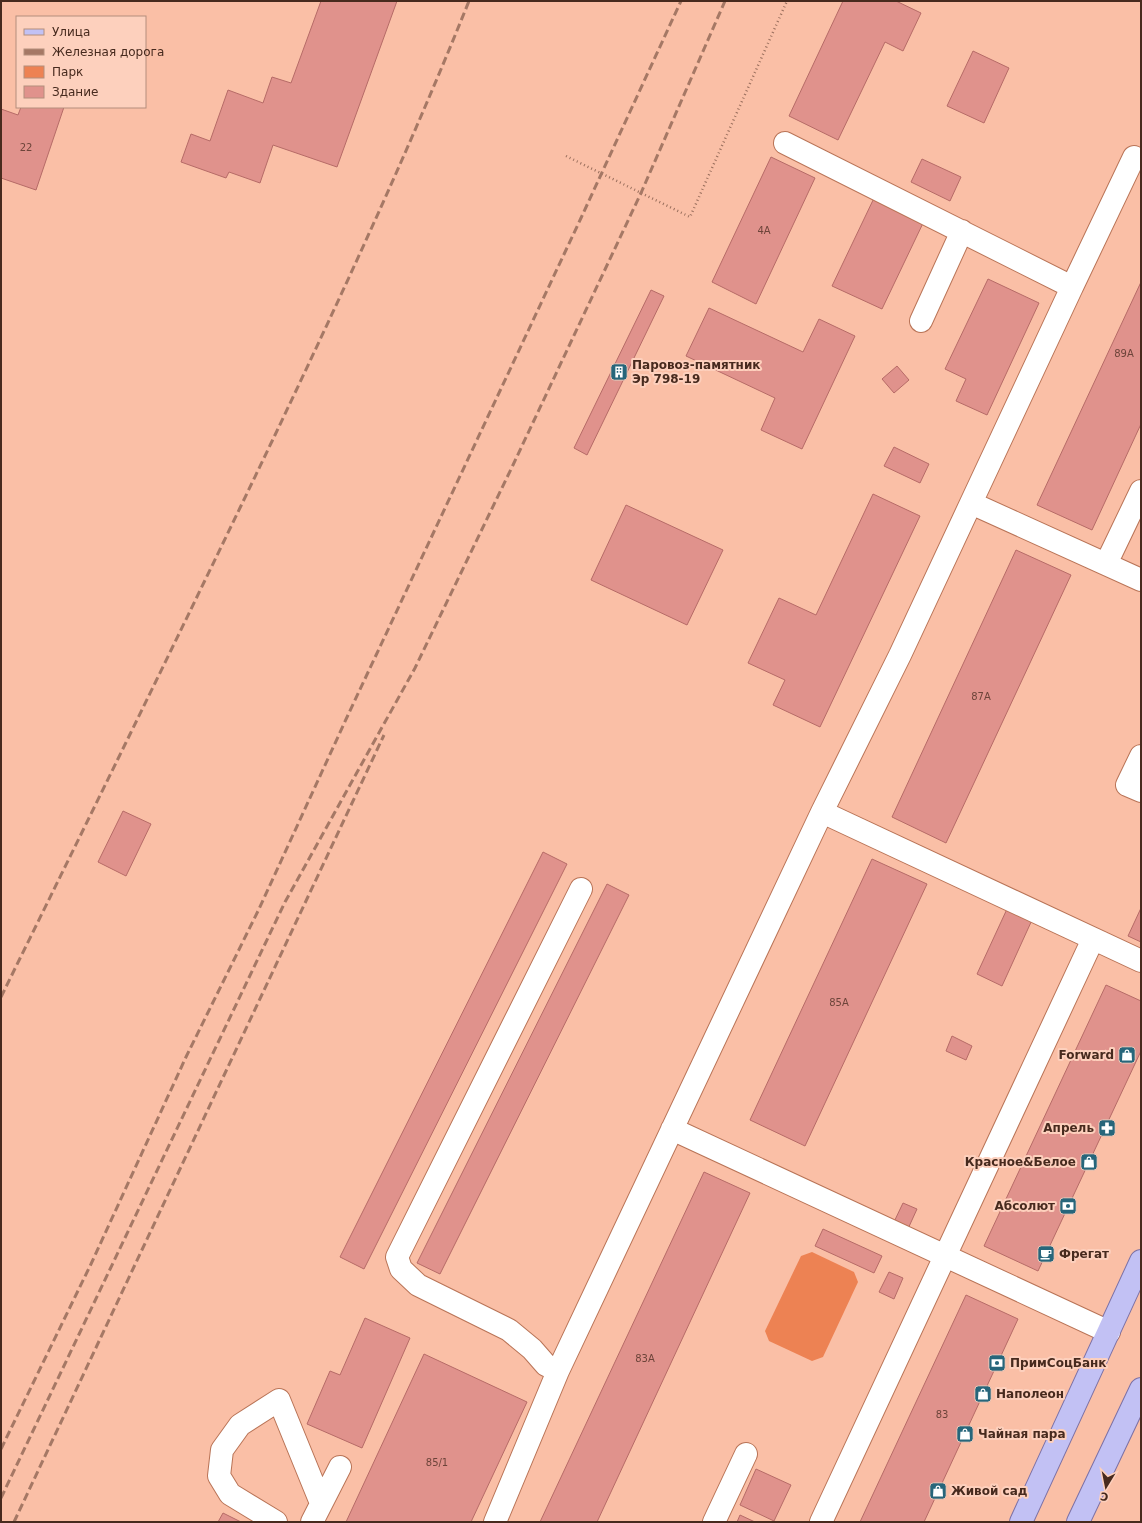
<svg xmlns="http://www.w3.org/2000/svg" width="1142" height="1523" font-family="'DejaVu Sans',sans-serif">
<rect width="100%" height="100%" fill="#fabfa6"/>
<path fill="#ed8253" d="M 812,1252 L 854,1272 L 858,1282 L 823,1357 L 812,1361 L 769,1341 L 765,1331 L 801,1256 Z"/>
<path fill="#e0928c" stroke="#b66b67" d="M 321,1 L 397,1 L 337,167 L 273,145 L 260,183 L 229,172 L 226,178 L 181,162 L 191,134 L 210,141 L 228,90 L 263,103 L 272,77 L 291,83 Z
M 843,1 L 896,1 L 921,13 L 903,51 L 885,42 L 838,140 L 789,116 Z
M 973,51 L 1009,68 L 984,123 L 947,106 Z
M 21,107 L 64,107 L 36,190 L 1,178 L 1,109 L 18,115 Z
M 771,157 L 815,178 L 756,304 L 712,282 Z
M 922,159 L 961,177 L 950,201 L 911,182 Z
M 875,196 L 925,219 L 882,309 L 832,286 Z
M 988,279 L 1039,303 L 987,415 L 956,401 L 966,379 L 945,369 Z
M 1141,282 L 1141,424 L 1092,530 L 1037,505 Z
M 651,290 L 664,296 L 587,455 L 574,448 Z
M 709,308 L 803,352 L 819,319 L 855,336 L 802,449 L 761,430 L 775,398 L 686,356 Z
M 897,366 L 909,380 L 894,393 L 882,379 Z
M 894,447 L 929,464 L 920,483 L 884,466 Z
M 873,494 L 920,516 L 820,727 L 773,705 L 785,680 L 748,663 L 779,598 L 816,615 Z
M 626,505 L 723,550 L 687,625 L 591,580 Z
M 1016,550 L 1071,575 L 946,843 L 892,817 Z
M 123,811 L 151,824 L 126,876 L 98,862 Z
M 543,852 L 567,864 L 364,1269 L 340,1257 Z
M 872,859 L 927,884 L 805,1146 L 750,1120 Z
M 607,884 L 629,895 L 440,1274 L 417,1263 Z
M 1141,908 L 1141,942 L 1128,936 Z
M 1007,909 L 1032,920 L 1002,986 L 977,974 Z
M 1106,985 L 1141,1001 L 1141,1051 L 1038,1271 L 984,1246 Z
M 952,1036 L 972,1046 L 966,1060 L 946,1051 Z
M 704,1172 L 750,1193 L 597,1522 L 540,1522 Z
M 903,1203 L 917,1209 L 907,1231 L 893,1224 Z
M 823,1229 L 882,1256 L 874,1273 L 815,1246 Z
M 889,1272 L 903,1278 L 894,1299 L 879,1292 Z
M 966,1295 L 1018,1319 L 924,1522 L 860,1522 Z
M 365,1318 L 410,1338 L 362,1448 L 307,1424 L 330,1371 L 340,1375 Z
M 424,1354 L 527,1402 L 471,1522 L 346,1522 Z
M 756,1469 L 791,1485 L 774,1521 L 740,1505 Z
M 223,1513 L 241,1522 L 218,1522 Z
M 740,1515 L 755,1522 L 737,1522 Z"/>
<g fill="none" stroke-linecap="round" stroke-linejoin="round">
<defs>
<path id="minor" d="M 785,143 L 1072,287 L 971,503 L 1141,580
M 1072,287 L 1134,157
M 921,321 L 962,231
M 1106,564 L 1141,491
M 1141,756 L 1127,785 L 1141,791
M 822,812 L 1141,961
M 672,1129 L 1109,1332
M 558,1371 L 546,1365 L 532,1349 L 509,1330 L 418,1285 L 401,1269 L 397,1257 L 581,889
M 276,1522 L 230,1494 L 219,1476 L 222,1450 L 240,1425 L 279,1400 L 321,1503
M 312,1522 L 340,1467
M 495,1522 L 558,1371 L 822,812 L 900,655 L 971,503
M 714,1522 L 746,1454
M 821,1522 L 1093,939"/>
<path id="major" d="M 1021,1522 L 1141,1261
M 1078,1522 L 1141,1389"/>
</defs>
<use href="#minor" stroke="#b97457" stroke-width="24"/>
<use href="#major" stroke="#7c71a5" stroke-width="24"/>
<path stroke="#9a6f5d" stroke-width="2.5" stroke-dasharray="1 3" stroke-linecap="butt" d="M 566,156 L 690,217 L 787,1"/>
<use href="#minor" stroke="#fff" stroke-width="22"/>
<use href="#major" stroke="#c2c1f4" stroke-width="22"/>
<path stroke="#a57865" stroke-width="3" stroke-dasharray="8 4" stroke-linecap="butt" d="M 1,997 C 93,810 185,623 275,435 C 343,292 410,148 469,1
M 1,1449 L 91,1264 L 186,1057 L 259,909 L 348,715 L 581,218 L 681,1
M 1,1498 L 285,902 L 415,668 L 513,465 L 641,193 L 725,1
M 14,1522 L 384,735"/>
</g>
<defs>
<symbol id="building-square" viewBox="-11 -11 22 22"><rect x="-9" y="-9" width="18" height="18" rx="4" fill="#27667b" stroke="#fdd0bd"/><path d="M-4-6H4V6H1V3H-1V6H-4ZM-2.5-4.3h1.7v1.8h-1.7ZM.8-4.3h1.7v1.8H.8ZM-2.5-1h1.7V.8h-1.7ZM.8-1h1.7V.8H.8Z" fill="#fff"/></symbol>
<symbol id="shop-square" viewBox="-11 -11 22 22"><rect x="-9" y="-9" width="18" height="18" rx="4" fill="#27667b" stroke="#fdd0bd"/><path d="M-5-2.5h2.3a2.7 3.5 0 0 1 5.4 0H5L5.5 6h-11ZM-1.5-2.5h3a1.5 2.3 0 0 0-3 0Z" fill="#fff"/></symbol>
<symbol id="pharmacy-square" viewBox="-11 -11 22 22"><rect x="-9" y="-9" width="18" height="18" rx="4" fill="#27667b" stroke="#fdd0bd"/><path d="M-2-6h4v4h4v4h-4v4h-4v-4h-4v-4h4Z" fill="#fff"/></symbol>
<symbol id="bank-square" viewBox="-11 -11 22 22"><rect x="-9" y="-9" width="18" height="18" rx="4" fill="#27667b" stroke="#fdd0bd"/><path d="M-6-4H6V4H-6ZM0-2.3a2.3 2.3 0 1 0 0 4.6a2.3 2.3 0 1 0 0-4.6Z" fill="#fff"/></symbol>
<symbol id="cafe-square" viewBox="-11 -11 22 22"><rect x="-9" y="-9" width="18" height="18" rx="4" fill="#27667b" stroke="#fdd0bd"/><path d="M-5.5-4.5H6V0H3Q3 3.5 0 3.5H-2.5Q-5.5 3.5-5.5 0ZM3-3.2v2h1.7v-2ZM-6 4.5H4V6H-6Z" fill="#fff"/></symbol>
</defs>
<g fill-rule="evenodd">
<use href="#building-square" x="609" y="362" width="20" height="20"/>
<use href="#shop-square" x="1117" y="1045" width="20" height="20"/>
<use href="#pharmacy-square" x="1097" y="1118" width="20" height="20"/>
<use href="#shop-square" x="1079" y="1152" width="20" height="20"/>
<use href="#bank-square" x="1058" y="1196" width="20" height="20"/>
<use href="#cafe-square" x="1036" y="1244" width="20" height="20"/>
<use href="#bank-square" x="987" y="1353" width="20" height="20"/>
<use href="#shop-square" x="973" y="1384" width="20" height="20"/>
<use href="#shop-square" x="955" y="1424" width="20" height="20"/>
<use href="#shop-square" x="928" y="1481" width="20" height="20"/>
</g>
<g text-anchor="middle" stroke-width="4" stroke-linejoin="round" paint-order="stroke">
<g font-size="10" fill="#6d443a">
<text x="26" y="151">22</text>
<text x="764" y="234">4А</text>
<text x="1124" y="357">89А</text>
<text x="981" y="700">87А</text>
<text x="839" y="1006">85А</text>
<text x="645" y="1362">83А</text>
<text x="942" y="1418">83</text>
<text x="437" y="1466">85/1</text>
</g>
<g font-size="12" font-weight="bold" fill="#472a1e" stroke="#fdd0bd" text-anchor="start">
<text x="632" y="369">Паровоз-памятник<tspan x="632" dy="14">Эр 798-19</tspan></text>
<text x="1114" y="1059" text-anchor="end">Forward</text>
<text x="1094" y="1132" text-anchor="end">Апрель</text>
<text x="1076" y="1166" text-anchor="end">Красное&amp;Белое</text>
<text x="1055" y="1210" text-anchor="end">Абсолют</text>
<text x="1059" y="1258">Фрегат</text>
<text x="1010" y="1367">ПримСоцБанк</text>
<text x="996" y="1398">Наполеон</text>
<text x="978" y="1438">Чайная пара</text>
<text x="951" y="1495">Живой сад</text>
</g>
</g>
<rect width="1142" height="1523" fill="none" stroke="#472a1e" stroke-width="4"/>
<rect x="16" y="16" width="130" height="92" fill="#fdd0bd" stroke="#b48e7d"/>
<rect x="24" y="29" width="20" height="6" fill="#c2c1f4" stroke="#b48e7d"/>
<text x="52" y="36" font-size="12" fill="#472a1e">Улица</text>
<rect x="24" y="49" width="20" height="6" fill="#a57865" stroke="#b48e7d"/>
<text x="52" y="56" font-size="12" fill="#472a1e">Железная дорога</text>
<rect x="24" y="66" width="20" height="12" fill="#ed8253" stroke="#b48e7d"/>
<text x="52" y="76" font-size="12" fill="#472a1e">Парк</text>
<rect x="24" y="86" width="20" height="12" fill="#e0928c" stroke="#b48e7d"/>
<text x="52" y="96" font-size="12" fill="#472a1e">Здание</text>
<g transform="translate(1106 1487) rotate(190)" stroke="#fdd0bd" stroke-width="3" paint-order="stroke">
<path d="M0-3L7 15L0 10L-7 15Z" fill="#472a1e"/>
<text y="-6" font-size="11" font-weight="bold" text-anchor="middle" fill="#472a1e">С</text>
</g>
</svg>
